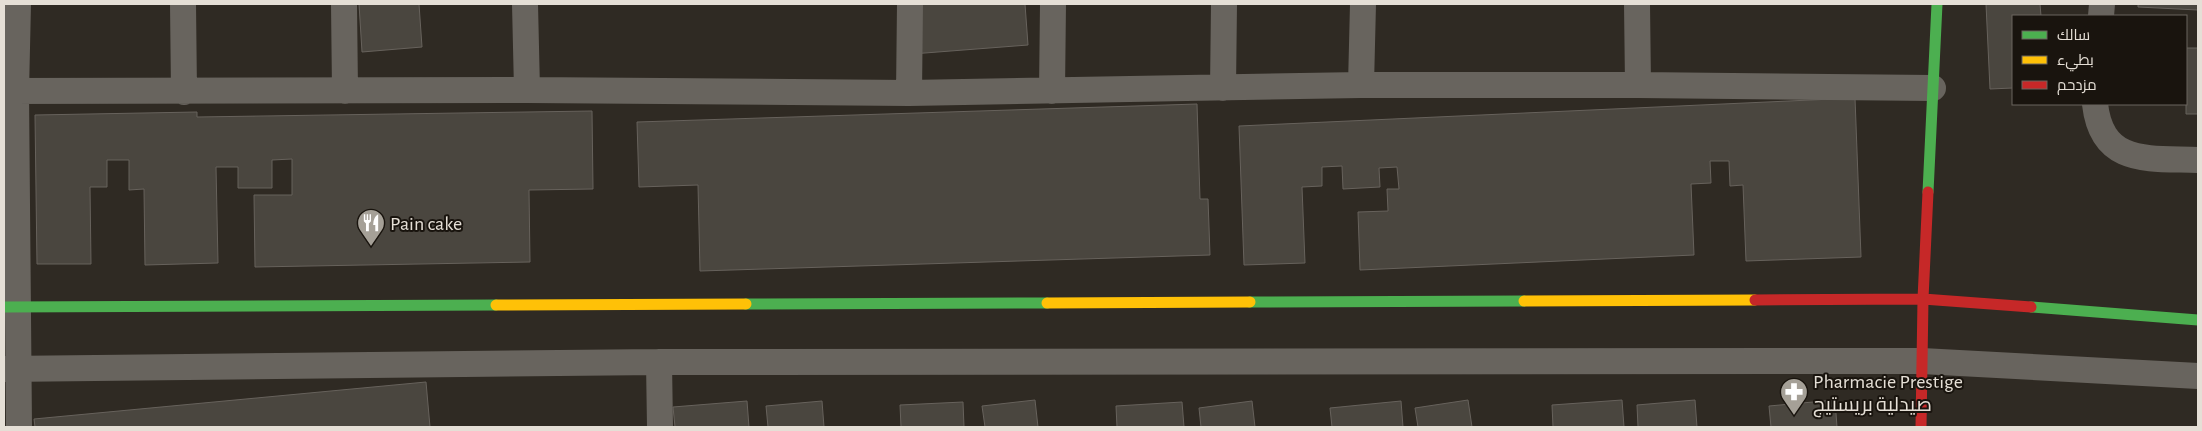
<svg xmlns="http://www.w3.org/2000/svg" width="2202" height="431" font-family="'Alegreya Sans',Cairo,sans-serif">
<rect width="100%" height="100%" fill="#2f2a23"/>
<path fill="#4a463f" stroke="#67625c" d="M 359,4 L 419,4 L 422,47 L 362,52 Z
M 913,4 L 1025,4 L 1028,45 L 912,54 Z
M 1986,4 L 2040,4 L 2041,16 L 2013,16 L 2013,88 L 1990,89 Z
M 2138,4 L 2198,4 L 2198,10 L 2138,7 Z
M 2186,48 L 2198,48 L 2198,114 L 2186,114 Z
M 1855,98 L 1861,257 L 1746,261 L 1743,185 L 1730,186 L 1729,161 L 1710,161 L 1711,183 L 1691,184 L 1694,255 L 1360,270 L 1358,212 L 1388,211 L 1387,189 L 1399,189 L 1397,167 L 1379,168 L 1380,187 L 1343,189 L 1342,166 L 1322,167 L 1322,186 L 1302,187 L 1305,263 L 1244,265 L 1239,126 Z
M 1197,104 L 1200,199 L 1208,199 L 1210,255 L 700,271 L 698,185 L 639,187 L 637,122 Z
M 592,111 L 593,189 L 529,190 L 530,262 L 255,267 L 254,195 L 292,195 L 292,159 L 272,160 L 272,188 L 238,188 L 238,167 L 216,167 L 218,263 L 145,265 L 144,189 L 129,190 L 129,160 L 107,160 L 107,187 L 90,187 L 91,264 L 37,264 L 35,115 L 197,112 L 197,117 Z
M 426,382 L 430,427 L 35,427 L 34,419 Z
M 1035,400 L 1038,427 L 985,427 L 982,406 Z
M 1468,400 L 1472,427 L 1418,427 L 1415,408 Z
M 1622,400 L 1624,427 L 1553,427 L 1552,405 Z
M 1695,400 L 1697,427 L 1638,427 L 1637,405 Z
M 1835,400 L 1837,427 L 1771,427 L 1769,406 Z
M 747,401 L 749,427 L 675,427 L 673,407 Z
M 822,401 L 824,427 L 768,427 L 766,406 Z
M 1252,401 L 1255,427 L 1201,427 L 1199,408 Z
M 1401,401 L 1403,427 L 1332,427 L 1330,408 Z
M 963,402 L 964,427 L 901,427 L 900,405 Z
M 1182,402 L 1184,427 L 1117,427 L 1116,406 Z"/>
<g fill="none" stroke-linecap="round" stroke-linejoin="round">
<path stroke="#68645e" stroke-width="26" d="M 18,4 L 16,92 L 19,427
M 183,4 L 184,92
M 344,4 L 345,91
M 525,4 L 527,90
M 1637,4 L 1638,85
M 2101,16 L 2102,4
M 1361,85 L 1363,4
M 1223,88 L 1224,4
M 4,91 L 527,90 L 909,93 L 1361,85 L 1638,85 L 1933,88
M 1052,91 L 1053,4
M 909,93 L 910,4
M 2095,104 C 2102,166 2149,158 2198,160
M 659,362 L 660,427
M 4,369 L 659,362 L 1922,361 L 2198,376"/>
<path stroke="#4caf50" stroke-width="11" d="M 1928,192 L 1937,4
M 1250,302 L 1524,301
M 746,304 L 1047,303
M 4,307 L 496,305
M 2031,307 L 2198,320"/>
<path stroke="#ffc107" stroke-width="11" d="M 1524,301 L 1755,300
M 1047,303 L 1250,302
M 496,305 L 746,304"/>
<path stroke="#c62828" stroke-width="11" d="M 1755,300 L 1923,299 L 2031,307
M 1921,427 L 1923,299 L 1928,192"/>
</g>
<defs>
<symbol id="restaurant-pin" viewBox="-11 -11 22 30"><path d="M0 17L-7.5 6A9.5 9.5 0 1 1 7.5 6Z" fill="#a5a097" stroke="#19140e"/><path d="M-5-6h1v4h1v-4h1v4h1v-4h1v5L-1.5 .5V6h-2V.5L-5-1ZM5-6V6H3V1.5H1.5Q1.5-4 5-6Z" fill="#fff"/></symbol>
<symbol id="pharmacy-pin" viewBox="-11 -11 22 30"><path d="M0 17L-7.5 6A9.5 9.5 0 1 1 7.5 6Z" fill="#a5a097" stroke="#19140e"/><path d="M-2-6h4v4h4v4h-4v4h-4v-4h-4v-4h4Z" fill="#fff"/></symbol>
</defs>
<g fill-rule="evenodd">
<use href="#restaurant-pin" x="355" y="207" width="32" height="43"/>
<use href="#pharmacy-pin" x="1778" y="376" width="32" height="43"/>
</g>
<g text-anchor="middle" stroke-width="4" stroke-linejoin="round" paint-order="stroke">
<g font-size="20" fill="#e5dfd6" stroke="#19140e" text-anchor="start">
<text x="390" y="230">Pain cake</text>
<text x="1813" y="388">Pharmacie Prestige<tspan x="1813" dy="23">صيدلية بريستيج</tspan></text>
</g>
</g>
<rect width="2202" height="431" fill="none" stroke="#e5dfd6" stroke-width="10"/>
<rect x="2012" y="15" width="175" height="90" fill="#19140e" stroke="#6b655e"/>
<rect x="2022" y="31" width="25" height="8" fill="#4caf50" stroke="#6b655e"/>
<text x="2057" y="40" font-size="15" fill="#e5dfd6">سالك</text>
<rect x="2022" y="56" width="25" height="8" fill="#ffc107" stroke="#6b655e"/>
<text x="2057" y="65" font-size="15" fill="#e5dfd6">بطيء</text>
<rect x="2022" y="81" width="25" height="8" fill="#c62828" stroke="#6b655e"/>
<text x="2057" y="90" font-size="15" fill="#e5dfd6">مزدحم</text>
</svg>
